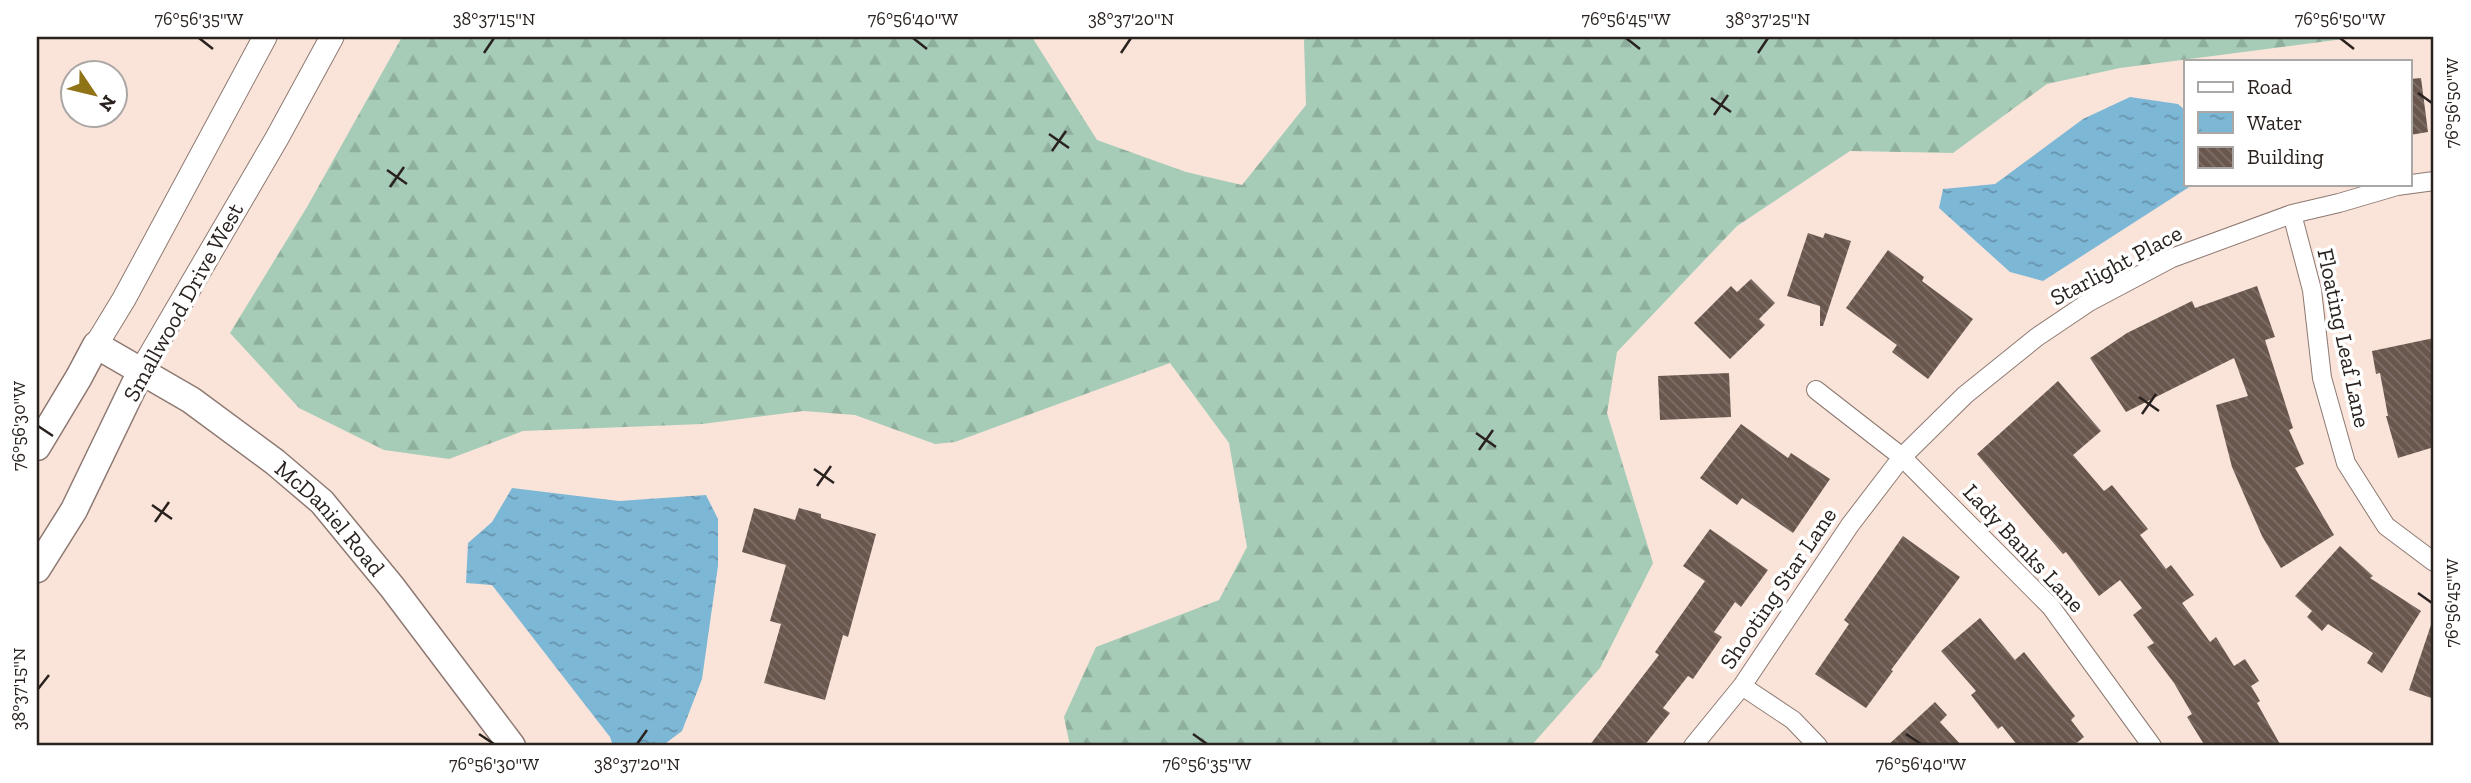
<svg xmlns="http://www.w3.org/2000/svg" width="2471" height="783" font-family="'Zilla Slab',serif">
<defs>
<pattern id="forest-firs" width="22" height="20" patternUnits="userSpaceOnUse" patternTransform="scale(1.75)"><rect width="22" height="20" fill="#a6ccb7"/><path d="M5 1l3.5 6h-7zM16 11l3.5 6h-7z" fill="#8faf9d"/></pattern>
<pattern id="water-ripples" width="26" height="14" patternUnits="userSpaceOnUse" patternTransform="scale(1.75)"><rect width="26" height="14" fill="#7db7d6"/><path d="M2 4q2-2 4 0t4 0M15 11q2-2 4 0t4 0" fill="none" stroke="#6794ad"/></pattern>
<pattern id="building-back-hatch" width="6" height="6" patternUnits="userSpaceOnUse" patternTransform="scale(1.75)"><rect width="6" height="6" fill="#69574e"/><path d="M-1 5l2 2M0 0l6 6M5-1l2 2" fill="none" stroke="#7e706a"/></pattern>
</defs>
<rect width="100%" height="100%" fill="#fae4da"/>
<path fill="url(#forest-firs)" d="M 402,37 L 1032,37 L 1097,140 L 1186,172 L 1242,185 L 1306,105 L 1304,40 L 1308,37 L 2359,37 L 2120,68 L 2047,84 L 1953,153 L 1850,151 L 1737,226 L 1617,352 L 1607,413 L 1653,563 L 1600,668 L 1531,746 L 1070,746 L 1064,717 L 1096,647 L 1219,600 L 1247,547 L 1229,443 L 1170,363 L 955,442 L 935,444 L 855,415 L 803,411 L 702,424 L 523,431 L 449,459 L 384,450 L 299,408 L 230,333 L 307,207 Z"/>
<path fill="url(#water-ripples)" d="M 2130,97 L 2178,104 L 2186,111 L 2186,184 L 2194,184 L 2043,281 L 2010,272 L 1939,208 L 1943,189 L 1995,184 L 2083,119 Z
M 512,488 L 619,501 L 706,495 L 718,519 L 718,566 L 702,679 L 682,731 L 662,746 L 613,746 L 610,737 L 492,585 L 466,583 L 468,543 L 492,522 Z"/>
<path fill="url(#building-back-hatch)" d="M 2421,78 L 2428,132 L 2410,135 L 2410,79 Z
M 1808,233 L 1823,238 L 1825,233 L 1851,241 L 1823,326 L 1820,326 L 1820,306 L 1787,296 Z
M 1888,250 L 1924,277 L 1922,281 L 1973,319 L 1928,379 L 1892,352 L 1897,345 L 1846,308 Z
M 1751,279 L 1775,303 L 1759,319 L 1765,325 L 1730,359 L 1694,323 L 1731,286 L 1737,292 Z
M 2257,286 L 2275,337 L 2265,340 L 2293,428 L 2289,430 L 2304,464 L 2295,468 L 2334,535 L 2281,568 L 2262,536 L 2232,467 L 2216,405 L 2248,396 L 2234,358 L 2126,412 L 2090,358 L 2127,333 L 2192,301 L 2195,308 Z
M 2434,338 L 2434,447 L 2398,458 L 2386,416 L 2388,416 L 2380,373 L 2376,374 L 2372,351 Z
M 1729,373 L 1731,417 L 1660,420 L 1658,376 Z
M 2058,381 L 2101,431 L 2073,455 L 2104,491 L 2112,485 L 2148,529 L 2140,535 L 2166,569 L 2171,565 L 2194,595 L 2182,603 L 2210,642 L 2216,637 L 2234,666 L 2245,659 L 2259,681 L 2251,686 L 2260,701 L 2257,703 L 2281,746 L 2205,746 L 2187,717 L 2192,714 L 2174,683 L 2147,647 L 2154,643 L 2133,615 L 2142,608 L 2120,580 L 2099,596 L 2066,552 L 2063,554 L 1977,454 Z
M 1741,424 L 1788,458 L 1791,453 L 1830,479 L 1793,533 L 1742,498 L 1737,505 L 1700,478 Z
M 754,508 L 795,520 L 799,508 L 821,514 L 821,518 L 876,534 L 848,637 L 843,635 L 825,700 L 764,683 L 781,624 L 770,621 L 786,565 L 742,552 Z
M 1710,529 L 1768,570 L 1741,607 L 1735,602 L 1714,632 L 1722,637 L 1693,679 L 1688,676 L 1663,708 L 1670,713 L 1644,746 L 1589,746 L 1659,655 L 1655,652 L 1705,581 L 1683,566 Z
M 1903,536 L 1960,577 L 1891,670 L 1893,671 L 1866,708 L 1815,674 L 1849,624 L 1844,620 Z
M 2340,546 L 2373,576 L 2370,578 L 2421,611 L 2382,673 L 2367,663 L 2373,653 L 2328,624 L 2322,631 L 2307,617 L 2312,611 L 2295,596 Z
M 1980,618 L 2015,660 L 2024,652 L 2075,716 L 2071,720 L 2084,737 L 2073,746 L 2018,746 L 2002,726 L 1998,729 L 1971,695 L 1976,691 L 1941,651 Z
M 2431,625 L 2434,625 L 2434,699 L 2409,690 Z
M 1935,702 L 1947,715 L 1940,722 L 1962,746 L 1887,746 Z"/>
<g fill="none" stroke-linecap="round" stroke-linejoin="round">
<defs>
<path id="minor" d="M 2292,214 L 2312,290 L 2322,378 L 2346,463 L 2386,526 L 2434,562
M 1816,390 L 1902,457 L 2051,607 L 2152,746
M 1742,686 L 1793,720 L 1818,746
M 1693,746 L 1742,686 L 1850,525 L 1902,457 L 1965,395 L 2037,337 L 2089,302 L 2172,258 L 2292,214 L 2339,203 L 2397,186 L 2434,181"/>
<path id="tertiary" d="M 96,345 L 124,299 L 265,37
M 141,371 L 277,138 L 332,37"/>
<g id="secondary">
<path id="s1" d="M 37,447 L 79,377 L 96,345 L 191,400 L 275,462 L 322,502 L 392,587 L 512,746"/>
<path d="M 37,569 L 74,510 L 141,371"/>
</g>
</defs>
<use href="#minor" stroke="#8d7971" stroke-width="20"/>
<use href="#tertiary" stroke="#8d7971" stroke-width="25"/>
<use href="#secondary" stroke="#8d7971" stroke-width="29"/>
<use href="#minor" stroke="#fff" stroke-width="18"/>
<use href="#tertiary" stroke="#fff" stroke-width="23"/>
<use href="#secondary" stroke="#fff" stroke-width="26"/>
</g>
<path fill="none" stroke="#2a221f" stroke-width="2.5" d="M 199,38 L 213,49M 913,38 L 927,49M 1626,38 L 1640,49M 2340,38 L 2354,49M 484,53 L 494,38M 1121,53 L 1131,38M 1758,53 L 1768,38M 2418,93 L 2432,103M 1711,98 L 1731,112M 1714,115 L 1728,95M 1049,134 L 1069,148M 1052,151 L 1066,131M 387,170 L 407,184M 390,187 L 404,167M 2139,397 L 2159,411M 2142,414 L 2156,394M 38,426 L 53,436M 1476,433 L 1496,447M 1479,450 L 1493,430M 814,469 L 834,483M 817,486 L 831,466M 152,505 L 172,519M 155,522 L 169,502M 2418,593 L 2432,603M 38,689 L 49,675M 479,734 L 494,744M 1193,734 L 1207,744M 1906,734 L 1921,744M 637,744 L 647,730"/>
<g text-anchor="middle" stroke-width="7" stroke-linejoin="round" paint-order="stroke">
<g font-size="23" fill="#2a221f" stroke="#fff">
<text transform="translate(2116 265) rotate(-28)" y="8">Starlight Place</text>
<text transform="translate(183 302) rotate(-61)" y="8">Smallwood Drive West</text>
<text transform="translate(2344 338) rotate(78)" y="8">Floating Leaf Lane</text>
<text dy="8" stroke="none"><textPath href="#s1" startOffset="411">McDaniel Road</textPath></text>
<text transform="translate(2024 548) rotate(47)" y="8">Lady Banks Lane</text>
<text transform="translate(1778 588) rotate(-56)" y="8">Shooting Star Lane</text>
</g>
</g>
<rect width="2471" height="783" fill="none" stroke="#ffffff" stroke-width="77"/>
<rect x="2184" y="60" width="228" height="126" fill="#ffffff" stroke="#aaa7a5" stroke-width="2"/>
<rect x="2198" y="82" width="35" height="10" fill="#ffffff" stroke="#aaa7a5" stroke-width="2"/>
<text x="2247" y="94" font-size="21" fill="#2a221f">Road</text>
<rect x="2198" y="112" width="35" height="21" fill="url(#water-ripples)" stroke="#aaa7a5" stroke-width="2"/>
<text x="2247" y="130" font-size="21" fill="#2a221f">Water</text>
<rect x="2198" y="147" width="35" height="21" fill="url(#building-back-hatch)" stroke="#aaa7a5" stroke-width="2"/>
<text x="2247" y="164" font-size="21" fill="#2a221f">Building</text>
<g transform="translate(94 94) rotate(125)"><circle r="33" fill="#ffffff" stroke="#aaa7a5" stroke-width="2"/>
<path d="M0-5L12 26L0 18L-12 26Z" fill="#907217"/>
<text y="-10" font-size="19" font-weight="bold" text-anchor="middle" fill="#2a221f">N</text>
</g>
<rect x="38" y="38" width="2394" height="706" fill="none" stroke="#2a221f" stroke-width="2.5"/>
<g font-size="18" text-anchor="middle" fill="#2a221f">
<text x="199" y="25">76°56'35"W</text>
<text x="494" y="25">38°37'15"N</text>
<text x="913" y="25">76°56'40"W</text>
<text x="1131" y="25">38°37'20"N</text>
<text x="1626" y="25">76°56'45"W</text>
<text x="1768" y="25">38°37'25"N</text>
<text x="2340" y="25">76°56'50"W</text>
<text transform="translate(2452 103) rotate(-90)" y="6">76°56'50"W</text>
<text transform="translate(19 426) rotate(-90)" y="6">76°56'30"W</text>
<text transform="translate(2452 603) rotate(-90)" y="6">76°56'45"W</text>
<text transform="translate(19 689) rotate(-90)" y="6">38°37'15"N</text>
<text x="494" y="770">76°56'30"W</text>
<text x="637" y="770">38°37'20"N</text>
<text x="1207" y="770">76°56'35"W</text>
<text x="1921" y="770">76°56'40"W</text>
</g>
</svg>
